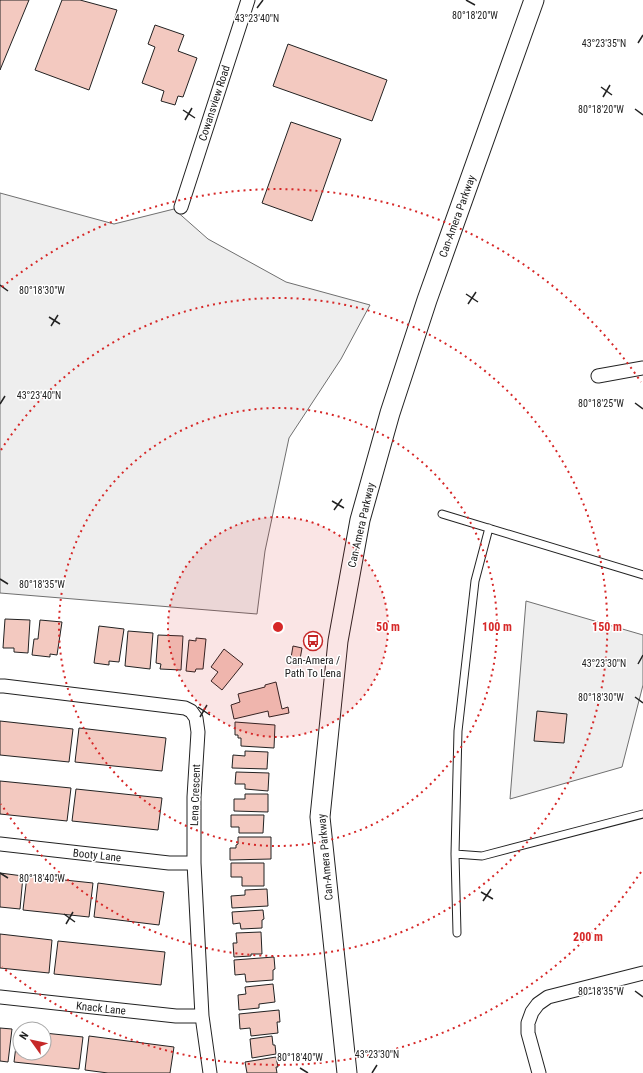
<svg xmlns="http://www.w3.org/2000/svg" width="643" height="1073" font-family="'Roboto Condensed',sans-serif">
<rect width="100%" height="100%" fill="#fff"/>
<path fill="#eee" stroke="#6f6f6f" d="M 0,193 L 114,224 L 174,209 L 208,239 L 286,282 L 370,305 L 341,359 L 289,438 L 265,551 L 257,614 L 0,593 Z
M 526,601 L 643,635 L 643,685 L 622,767 L 510,799 Z"/>
<path fill="#f3c9c0" stroke="#222" d="M 0,0 L 29,0 L 0,70 Z
M 62,0 L 80,0 L 117,10 L 89,90 L 35,70 Z
M 155,25 L 184,35 L 178,51 L 197,58 L 183,97 L 178,96 L 175,105 L 161,101 L 164,91 L 142,83 L 155,47 L 148,44 Z
M 288,44 L 387,80 L 372,121 L 273,86 Z
M 291,122 L 341,139 L 312,221 L 262,203 Z
M 5,619 L 30,620 L 28,653 L 14,652 L 14,648 L 3,648 Z
M 40,620 L 62,622 L 57,655 L 50,654 L 50,657 L 32,655 L 34,639 L 38,639 Z
M 99,626 L 124,629 L 119,662 L 109,661 L 109,665 L 94,663 Z
M 128,631 L 153,633 L 150,669 L 125,666 Z
M 158,635 L 183,636 L 181,670 L 160,669 L 161,664 L 156,663 Z
M 196,638 L 206,639 L 203,669 L 196,669 L 195,672 L 186,671 L 189,640 L 196,641 Z
M 293,646 L 302,648 L 299,665 L 290,664 Z
M 224,649 L 243,664 L 222,690 L 211,681 L 218,672 L 211,667 Z
M 276,682 L 282,709 L 288,707 L 289,713 L 269,717 L 268,711 L 234,719 L 231,705 L 240,702 L 238,694 L 265,687 L 265,685 Z
M 537,711 L 567,714 L 564,743 L 534,741 Z
M 0,721 L 73,729 L 69,762 L 0,755 Z
M 235,722 L 275,725 L 274,748 L 241,746 L 241,738 L 238,738 L 238,735 L 235,735 Z
M 79,728 L 166,738 L 162,771 L 75,762 Z
M 245,751 L 268,752 L 267,769 L 232,768 L 233,755 L 245,756 Z
M 236,772 L 269,773 L 268,791 L 245,789 L 245,784 L 235,784 Z
M 0,781 L 71,788 L 67,821 L 0,814 Z
M 76,789 L 162,798 L 158,830 L 72,821 Z
M 245,794 L 268,794 L 268,812 L 234,811 L 234,799 L 245,799 Z
M 231,815 L 264,815 L 263,833 L 239,833 L 239,827 L 231,827 Z
M 238,837 L 271,837 L 271,859 L 230,860 L 230,848 L 236,848 L 236,845 L 238,844 Z
M 231,863 L 264,863 L 264,886 L 242,886 L 242,877 L 231,877 Z
M 0,873 L 23,876 L 20,909 L 0,907 Z
M 27,876 L 93,883 L 89,917 L 23,910 Z
M 98,883 L 164,892 L 159,925 L 94,917 Z
M 267,889 L 268,906 L 232,908 L 231,896 L 245,895 L 245,890 Z
M 263,910 L 264,919 L 262,920 L 262,928 L 241,929 L 240,923 L 233,924 L 232,912 Z
M 261,932 L 262,954 L 251,954 L 251,956 L 234,957 L 233,943 L 237,943 L 236,933 Z
M 0,934 L 52,940 L 49,973 L 0,968 Z
M 58,941 L 165,952 L 161,985 L 54,974 Z
M 274,957 L 275,969 L 273,970 L 273,980 L 246,982 L 245,974 L 235,975 L 234,960 Z
M 273,984 L 275,1002 L 259,1004 L 259,1008 L 239,1010 L 238,995 L 246,994 L 245,987 Z
M 279,1010 L 280,1022 L 277,1022 L 278,1033 L 251,1036 L 250,1028 L 240,1029 L 239,1014 Z
M 0,1028 L 12,1029 L 8,1062 L 0,1061 Z
M 18,1030 L 20,1030 L 20,1053 L 44,1053 L 44,1033 L 83,1037 L 79,1069 L 14,1062 Z
M 89,1036 L 174,1047 L 170,1073 L 108,1073 L 85,1070 Z
M 272,1036 L 273,1045 L 275,1045 L 276,1054 L 252,1058 L 250,1039 Z
M 276,1057 L 278,1067 L 276,1067 L 277,1073 L 247,1073 L 245,1062 Z"/>
<g fill="none" stroke-linecap="round" stroke-linejoin="round">
<defs>
<path id="lane" d="M 442,514 L 643,575
M 455,854 L 482,856 L 643,814
M 457,933 L 455,854 L 458,731 L 475,581 L 489,528"/>
<path id="street" d="M 181,207 L 248,0
M 598,376 L 643,368
M 0,686 L 4,686 L 185,708 L 191,711 L 196,718 L 198,732 L 194,797 L 194,863 L 202,1016 L 210,1073
M 0,844 L 169,863 L 194,863
M 0,997 L 176,1016 L 202,1016
M 539,1073 L 528,1033 L 528,1023 L 532,1012 L 538,1004 L 548,997 L 643,973"/>
<path id="secondary" d="M 347,1073 L 320,817 L 338,641 L 360,520 L 390,413 L 427,300 L 534,0"/>
</defs>
<use href="#lane" stroke="#222" stroke-width="9"/>
<use href="#street" stroke="#222" stroke-width="15"/>
<use href="#secondary" stroke="#222" stroke-width="21"/>
<use href="#lane" stroke="#fff" stroke-width="7"/>
<use href="#street" stroke="#fff" stroke-width="13"/>
<use href="#secondary" stroke="#fff" stroke-width="19"/>
</g>
<path fill="none" stroke="#222" stroke-width="1.5" d="M 466,0 L 475,5M 257,8 L 263,0M 638,43 L 643,35M 601,87 L 612,95M 603,97 L 610,85M 635,109 L 643,115M 183,110 L 195,118M 185,120 L 192,108M 0,285 L 8,291M 466,294 L 478,302M 468,304 L 476,292M 49,317 L 60,324M 51,326 L 58,315M 635,403 L 643,409M 0,404 L 5,396M 332,501 L 344,508M 334,510 L 342,499M 0,579 L 8,584M 638,664 L 643,655M 635,697 L 643,703M 198,707 L 210,715M 200,717 L 207,705M 0,873 L 8,878M 481,892 L 493,899M 483,901 L 491,889M 64,914 L 75,922M 66,924 L 73,912M 635,991 L 643,997M 300,1068 L 308,1073M 372,1073 L 377,1065"/>
<circle cx="278" cy="627" r="110" fill="#d62828" fill-opacity=".12"/>
<g fill="none" stroke="#d62828" stroke-width="2" stroke-dasharray="2 4">
<circle cx="278" cy="627" r="110"/>
<circle cx="278" cy="627" r="219"/>
<path d="M1 450A329 329 0 1 1 1 804"/>
<path d="M641 872A438 438 0 0 1 2 967M2 287A438 438 0 0 1 641 382"/>
</g>
<defs>
<symbol id="bus-ring" viewBox="-11 -11 22 22"><circle r="9.5" fill="#fff" stroke="#c62828" stroke-width="1.5"/><path d="M-5-6H5V4H4V6H2V4H-2V6H-4V4H-5ZM-3.5-4V0h7V-4ZM-3.5 1.2v1.5H-2V1.2ZM2 1.2v1.5H3.5V1.2Z" fill="#c62828"/></symbol>
</defs>
<g fill-rule="evenodd">
<use href="#bus-ring" x="302" y="630" width="22" height="22"/>
</g>
<g text-anchor="middle" stroke-width="3" stroke-linejoin="round" paint-order="stroke">
<g font-size="11" fill="#222" stroke="#fff">
<text transform="translate(214 103) rotate(-72)" y="4">Cowansview Road</text>
<text transform="translate(457 216) rotate(-70)" y="4">Can-Amera Parkway</text>
<text transform="translate(361 525) rotate(-77)" y="4">Can-Amera Parkway</text>
<text transform="translate(195 795) rotate(-88)" y="4">Lena Crescent</text>
<text transform="translate(97 855) rotate(6)" y="4">Booty Lane</text>
<text transform="translate(325 857) rotate(-95)" y="4">Can-Amera Parkway</text>
<text transform="translate(101 1008) rotate(6)" y="4">Knack Lane</text>
</g>
<g font-size="11" fill="#222" stroke="#fff">
<text x="313" y="664">Can-Amera /<tspan x="313" dy="13">Path To Lena</tspan></text>
</g>
</g>
<g font-size="10" text-anchor="middle" fill="#222" stroke="#fff" stroke-width="3" stroke-linejoin="round" paint-order="stroke">
<text x="475" y="19">80°18'20"W</text>
<text x="257" y="22">43°23'40"N</text>
<text x="604" y="47">43°23'35"N</text>
<text x="601" y="113">80°18'20"W</text>
<text x="42" y="294">80°18'30"W</text>
<text x="39" y="399">43°23'40"N</text>
<text x="601" y="407">80°18'25"W</text>
<text x="42" y="588">80°18'35"W</text>
<text x="604" y="667">43°23'30"N</text>
<text x="601" y="701">80°18'30"W</text>
<text x="42" y="882">80°18'40"W</text>
<text x="601" y="995">80°18'35"W</text>
<text x="377" y="1058">43°23'30"N</text>
<text x="300" y="1061">80°18'40"W</text>
</g>
<circle cx="278" cy="627" r="6" fill="#d62828" stroke="#fff" stroke-width="2"/>
<g font-size="12" text-anchor="middle" font-weight="bold" fill="#d62828" stroke="#fff" stroke-width="3" stroke-linejoin="round" paint-order="stroke">
<text x="388" y="631">50 m</text>
<text x="497" y="631">100 m</text>
<text x="607" y="631">150 m</text>
<text x="588" y="941">200 m</text>
</g>
<g transform="translate(32 1041) rotate(303)"><circle r="19" fill="#ffffff" stroke="#a7a7a7"/>
<path d="M0-3L7 15L0 10L-7 15Z" fill="#c62828"/>
<text y="-6" font-size="11" font-weight="bold" text-anchor="middle" fill="#222222">N</text>
</g>
</svg>
